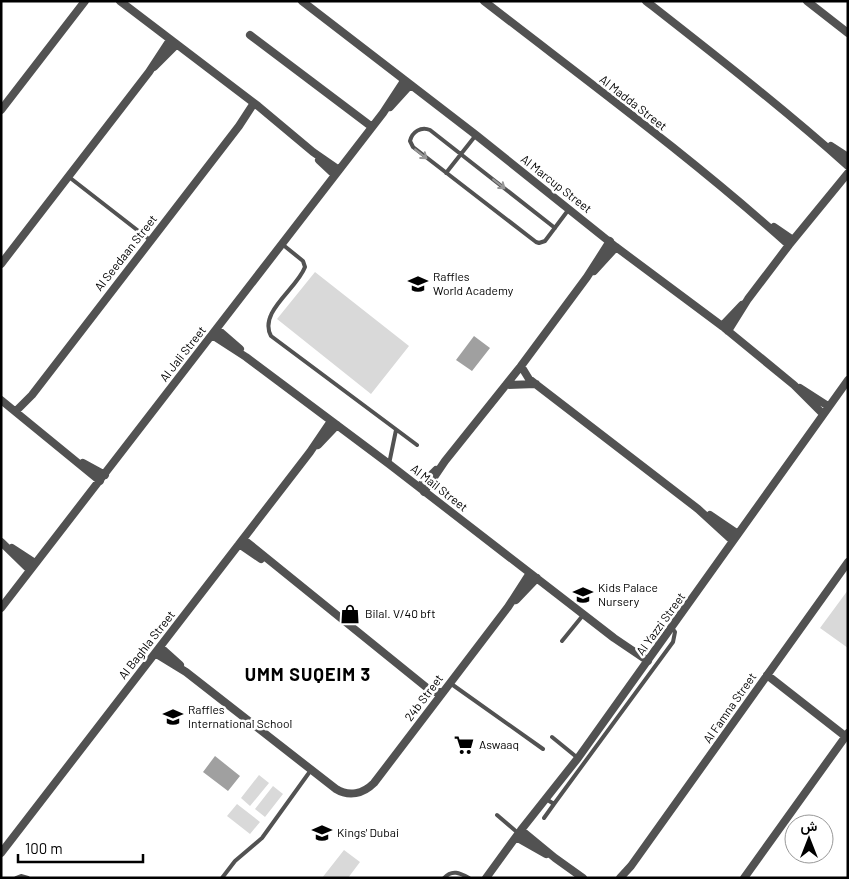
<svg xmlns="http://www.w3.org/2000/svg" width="849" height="879" font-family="Barlow,Vazirmatn,sans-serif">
<rect width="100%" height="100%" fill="#fff"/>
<path fill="#d9d9d9" d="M 315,272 L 409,346 L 371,394 L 277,319 Z
M 848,590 L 848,648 L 820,628 Z
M 259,775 L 269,783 L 250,806 L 241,798 Z
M 273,786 L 283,794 L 265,817 L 255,809 Z
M 237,804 L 260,822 L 250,834 L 227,816 Z
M 344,850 L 360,862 L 348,878 L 322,878 Z"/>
<path fill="#a0a0a0" d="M 474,336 L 490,348 L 472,371 L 456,360 Z
M 215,756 L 240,776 L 228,791 L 203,772 Z"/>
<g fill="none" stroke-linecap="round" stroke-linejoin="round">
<path stroke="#525252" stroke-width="4" d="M 446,173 L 476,135
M 69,177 L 150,240
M 555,228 L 430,130 C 421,126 412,132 410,141 L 413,147 L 536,242 L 539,243 L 545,241 L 569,209
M 282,244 L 303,261 L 305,267 C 297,289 258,312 271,336 L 417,445
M 389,464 L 396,430
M 562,641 L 584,614
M 450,683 L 543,749
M 552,737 L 579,759
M 554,804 L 673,642 L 675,632 L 672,628
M 497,815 L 518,833
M 544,818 L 554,804 L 546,799
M 16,878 L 21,876 L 28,878
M 222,878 L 235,861 L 262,838 L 311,770
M 444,878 C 452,869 460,873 469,878"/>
<path stroke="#525252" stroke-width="8" d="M 120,1 L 258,106 L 313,152 L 339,170
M 302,1 L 476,135 L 616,247 L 722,326 L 794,385 L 823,414
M 484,1 C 587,81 692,158 789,245
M 646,1 C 715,55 783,108 848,166
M 807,1 L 848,33
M 250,35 L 372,127
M 154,67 L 176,45
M 390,107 L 410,85
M 1,110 L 85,1
M 831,146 L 848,157
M 319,160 L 335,175
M 774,227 L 793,240
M 1,264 L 149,72 L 170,40
M 594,271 L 616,247
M 722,326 L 742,305
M 217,329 L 240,349
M 728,331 L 748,299 L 789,245 L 848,173
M 212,335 L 246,357 L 389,464 L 614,638 L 648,661
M 521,366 L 529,379 L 698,509 L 733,541
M 506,385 L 536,384
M 800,388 L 828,406
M 1,400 L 100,481
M 16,411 L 32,395 L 239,126 L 254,103
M 318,445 L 337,425
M 83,463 L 105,475
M 419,487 L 436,470
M 424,492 L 445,461 L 521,366 L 587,277 L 610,241
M 710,515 L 738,534
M 243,539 L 426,687 L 432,692 L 443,692
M 1,542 L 30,570
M 239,544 L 261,559
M 12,548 L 35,563
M 516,600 L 537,578
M 1,608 L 383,113 L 404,81
M 160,647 L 180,665
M 155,653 L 186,672 L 336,789 C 349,797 363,794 374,783 L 508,607 L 530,573
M 767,675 L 845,736
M 521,830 L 555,858 L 583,878
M 516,837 L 546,854
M 1,853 L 310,452 L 331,421
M 486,878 L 521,830 L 578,758 L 848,380
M 620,878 L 631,866 L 848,562
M 744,878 L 848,733"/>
</g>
<defs><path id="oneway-shaft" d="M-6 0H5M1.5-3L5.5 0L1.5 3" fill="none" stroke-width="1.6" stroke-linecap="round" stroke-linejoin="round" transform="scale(1.25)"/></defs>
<g stroke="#979797">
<use href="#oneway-shaft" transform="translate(421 154) rotate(38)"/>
<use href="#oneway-shaft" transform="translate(499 184) rotate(38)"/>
</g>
<defs>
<symbol id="school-bare" viewBox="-9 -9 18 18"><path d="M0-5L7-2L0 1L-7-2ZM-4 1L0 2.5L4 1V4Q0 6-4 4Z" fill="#000" stroke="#fff" stroke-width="2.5" paint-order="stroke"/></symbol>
<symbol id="shop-bare" viewBox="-9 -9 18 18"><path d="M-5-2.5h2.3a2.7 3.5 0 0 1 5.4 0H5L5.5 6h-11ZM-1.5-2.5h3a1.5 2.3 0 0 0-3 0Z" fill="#000" stroke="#fff" stroke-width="2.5" paint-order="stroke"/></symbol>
<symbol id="supermarket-bare" viewBox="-9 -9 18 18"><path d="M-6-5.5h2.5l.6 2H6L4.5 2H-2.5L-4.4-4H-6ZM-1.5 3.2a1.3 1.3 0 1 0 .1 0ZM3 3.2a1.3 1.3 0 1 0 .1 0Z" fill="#000" stroke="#fff" stroke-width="2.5" paint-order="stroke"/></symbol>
</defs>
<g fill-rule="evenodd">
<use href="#school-bare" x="404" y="270" width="28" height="28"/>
<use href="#school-bare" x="569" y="581" width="28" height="28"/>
<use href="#shop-bare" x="336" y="600" width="28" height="28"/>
<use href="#school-bare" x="159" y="703" width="28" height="28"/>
<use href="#supermarket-bare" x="450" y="731" width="28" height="28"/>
<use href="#school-bare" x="308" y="819" width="28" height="28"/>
</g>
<g text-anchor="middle" stroke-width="5" stroke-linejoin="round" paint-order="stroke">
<g font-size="12" fill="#000" stroke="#fff">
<text transform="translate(633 103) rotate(38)" y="4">Al Madda Street</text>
<text transform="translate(556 184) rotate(38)" y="4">Al Marcup Street</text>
<text transform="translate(126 253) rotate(-52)" y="4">Al Seedaan Street</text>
<text transform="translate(183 354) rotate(-52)" y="4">Al Jali Street</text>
<text transform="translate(439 488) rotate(38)" y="4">Al Mail Street</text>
<text transform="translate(661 624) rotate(-54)" y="4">Al Yazzi Street</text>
<text transform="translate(147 645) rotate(-52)" y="4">Al Baghla Street</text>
<text transform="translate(424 698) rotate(-53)" y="4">24b Street</text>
<text transform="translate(730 708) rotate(-55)" y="4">Al Famna Street</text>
</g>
<g font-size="12" fill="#000" stroke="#fff" text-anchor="start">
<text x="433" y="281">Raffles<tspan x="433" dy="14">World Academy</tspan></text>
<text x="598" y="592">Kids Palace<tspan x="598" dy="14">Nursery</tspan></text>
<text x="365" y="618">Bilal. V/40 bft</text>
<text x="188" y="714">Raffles<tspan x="188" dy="14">International School</tspan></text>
<text x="479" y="749">Aswaaq</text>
<text x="337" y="837">Kings' Dubai</text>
</g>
<g font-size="18" font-weight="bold" letter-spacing="1" fill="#000" stroke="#fff">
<text x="308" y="681">UMM SUQEIM 3</text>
</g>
</g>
<rect width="849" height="879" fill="none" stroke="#000000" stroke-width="5"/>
<g transform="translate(809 839)"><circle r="24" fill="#ffffff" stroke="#999999"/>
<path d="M0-4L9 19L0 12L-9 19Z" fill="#000000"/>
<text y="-8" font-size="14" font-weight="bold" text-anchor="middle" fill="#000000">ش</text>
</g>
<path d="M18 854v8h125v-8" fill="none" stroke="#000000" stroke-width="2.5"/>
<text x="25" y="854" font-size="15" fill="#000000" stroke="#ffffff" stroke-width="4" paint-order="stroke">100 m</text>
</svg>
